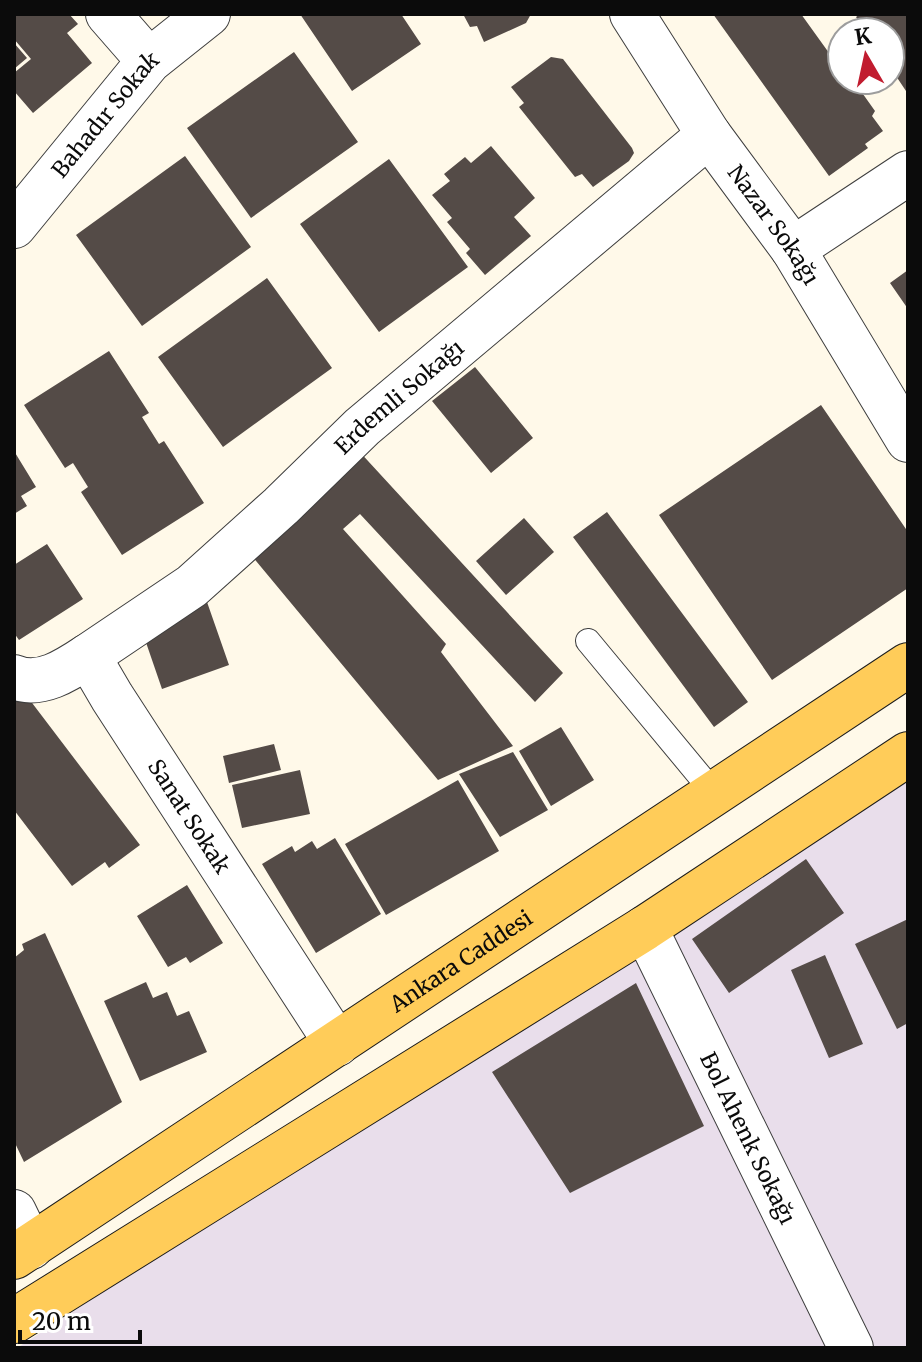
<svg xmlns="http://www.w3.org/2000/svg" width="922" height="1362" font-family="Merriweather,serif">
<rect width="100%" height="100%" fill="#fff9e9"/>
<path fill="#e9deeb" d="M 908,768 L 908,1348 L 17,1348 Z"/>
<path fill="#544b47" d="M 14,14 L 69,14 L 78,24 L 67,33 L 92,63 L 33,113 L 14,91 L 14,73 L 31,59 L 14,39 Z
M 300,14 L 401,14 L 421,44 L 352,91 Z
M 463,14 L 531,14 L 526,23 L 484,42 L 477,26 L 470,27 Z
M 713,14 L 801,14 L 842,71 L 842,80 L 853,80 L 875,111 L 872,116 L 883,131 L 865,144 L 868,148 L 829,176 Z
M 860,14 L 908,14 L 908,94 L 890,67 L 890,32 L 866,32 L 856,17 Z
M 14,43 L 27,58 L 14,69 Z
M 294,52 L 358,142 L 251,218 L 187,128 Z
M 551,57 L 563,59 L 632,148 L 634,153 L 629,161 L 593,187 L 582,174 L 575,177 L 519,107 L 524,103 L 511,87 Z
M 491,146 L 535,198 L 514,217 L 531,236 L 485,275 L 466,253 L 470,249 L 447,222 L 452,218 L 432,195 L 450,181 L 444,174 L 465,157 L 471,163 Z
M 185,156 L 251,247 L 142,326 L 76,235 Z
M 389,159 L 468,267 L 379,332 L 300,224 Z
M 908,270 L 908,309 L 890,283 Z
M 267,278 L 332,368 L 223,447 L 158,357 Z
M 109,351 L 149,413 L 142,417 L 159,444 L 164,441 L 204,503 L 122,555 L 81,492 L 88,487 L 73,463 L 65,468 L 24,405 Z
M 475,367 L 533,438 L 491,473 L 432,401 Z
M 821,405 L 908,532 L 908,588 L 772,680 L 659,515 Z
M 357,449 L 563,673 L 535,702 L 360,514 L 343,529 L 446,644 L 441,652 L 513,746 L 438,780 L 252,556 Z
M 14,451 L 36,487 L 21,496 L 27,506 L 14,514 Z
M 607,512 L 748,702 L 714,727 L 573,537 Z
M 524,518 L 554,552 L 506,595 L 476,561 Z
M 47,544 L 83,599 L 19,640 L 14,633 L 14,565 Z
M 207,602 L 229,665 L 162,689 L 140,625 Z
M 23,691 L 140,845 L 109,868 L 105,862 L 72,886 L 14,810 L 14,698 Z
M 561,727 L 594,780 L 551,806 L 519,751 Z
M 274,744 L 281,770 L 229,783 L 223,756 Z
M 513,752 L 548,810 L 500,837 L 459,774 Z
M 300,770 L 310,814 L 242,828 L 232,785 Z
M 458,780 L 499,851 L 386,915 L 345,844 Z
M 335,838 L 381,914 L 316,953 L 262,864 L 292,846 L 295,852 L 312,841 L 317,849 Z
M 806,859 L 844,913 L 729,993 L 692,939 Z
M 187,885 L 223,943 L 190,963 L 186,957 L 168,967 L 137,916 Z
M 908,919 L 908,1023 L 897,1029 L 855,944 Z
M 45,933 L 122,1102 L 24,1162 L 14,1141 L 14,958 L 24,950 L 22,944 Z
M 825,955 L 863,1044 L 829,1058 L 791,970 Z
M 146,982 L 153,998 L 167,992 L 177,1016 L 189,1011 L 207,1052 L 140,1081 L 104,1001 Z
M 636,983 L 704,1126 L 570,1193 L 492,1072 Z"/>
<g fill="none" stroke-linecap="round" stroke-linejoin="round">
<defs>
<path id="service" d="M 588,641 L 714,793"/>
<g id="minor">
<path d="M 108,14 L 149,61"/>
<path id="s1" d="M 632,14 L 709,135 L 793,249 L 908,440"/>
<path id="s2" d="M 14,226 L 149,61 L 208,14"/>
<path d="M 793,249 L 908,173"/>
<path id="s3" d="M 88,656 L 192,586 L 281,506 L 362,427 L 709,135"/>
<path id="s4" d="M 14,677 C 40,688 67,670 88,656 L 112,697 L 337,1044"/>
<path id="s5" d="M 645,928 L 851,1348"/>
<path d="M 14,1212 L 31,1247"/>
</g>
<g id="primary">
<path id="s6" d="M 14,1257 L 908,665"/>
<path d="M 14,1321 L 645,928 L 908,754"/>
</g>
</defs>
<use href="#service" stroke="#3e3e3e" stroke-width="26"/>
<use href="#minor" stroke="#3e3e3e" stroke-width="46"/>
<use href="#primary" stroke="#1c1c1c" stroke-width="46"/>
<use href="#service" stroke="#fff" stroke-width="24"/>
<use href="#minor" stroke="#fff" stroke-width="44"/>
<use href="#primary" stroke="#ffcc59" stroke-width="44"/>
</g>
<g text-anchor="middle" stroke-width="8" stroke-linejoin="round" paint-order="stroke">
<g font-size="22" fill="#0b0b0b" stroke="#fff">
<text dy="8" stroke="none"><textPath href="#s2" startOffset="144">Bahadır Sokak</textPath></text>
<text dy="8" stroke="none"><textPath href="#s1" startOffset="254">Nazar Sokağı</textPath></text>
<text dy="8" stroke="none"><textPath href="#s3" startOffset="406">Erdemli Sokağı</textPath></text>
<text dy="8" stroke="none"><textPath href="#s4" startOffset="270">Sanat Sokak</textPath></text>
<text dy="8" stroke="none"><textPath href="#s6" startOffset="536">Ankara Caddesi</textPath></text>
<text dy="8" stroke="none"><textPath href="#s5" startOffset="234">Bol Ahenk Sokağı</textPath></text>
</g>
</g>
<rect width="922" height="1362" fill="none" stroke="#0b0b0b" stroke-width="32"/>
<g transform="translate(866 56) rotate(351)"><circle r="38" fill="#ffffff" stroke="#9d9d9d" stroke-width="2"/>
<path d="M0-6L14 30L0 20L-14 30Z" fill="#c11c2f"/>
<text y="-12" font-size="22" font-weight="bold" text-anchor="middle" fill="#0b0b0b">K</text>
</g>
<path d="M20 1330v12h120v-12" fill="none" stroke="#0b0b0b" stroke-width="4"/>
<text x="32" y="1330" font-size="24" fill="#0b0b0b" stroke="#ffffff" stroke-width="6" paint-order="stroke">20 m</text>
</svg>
